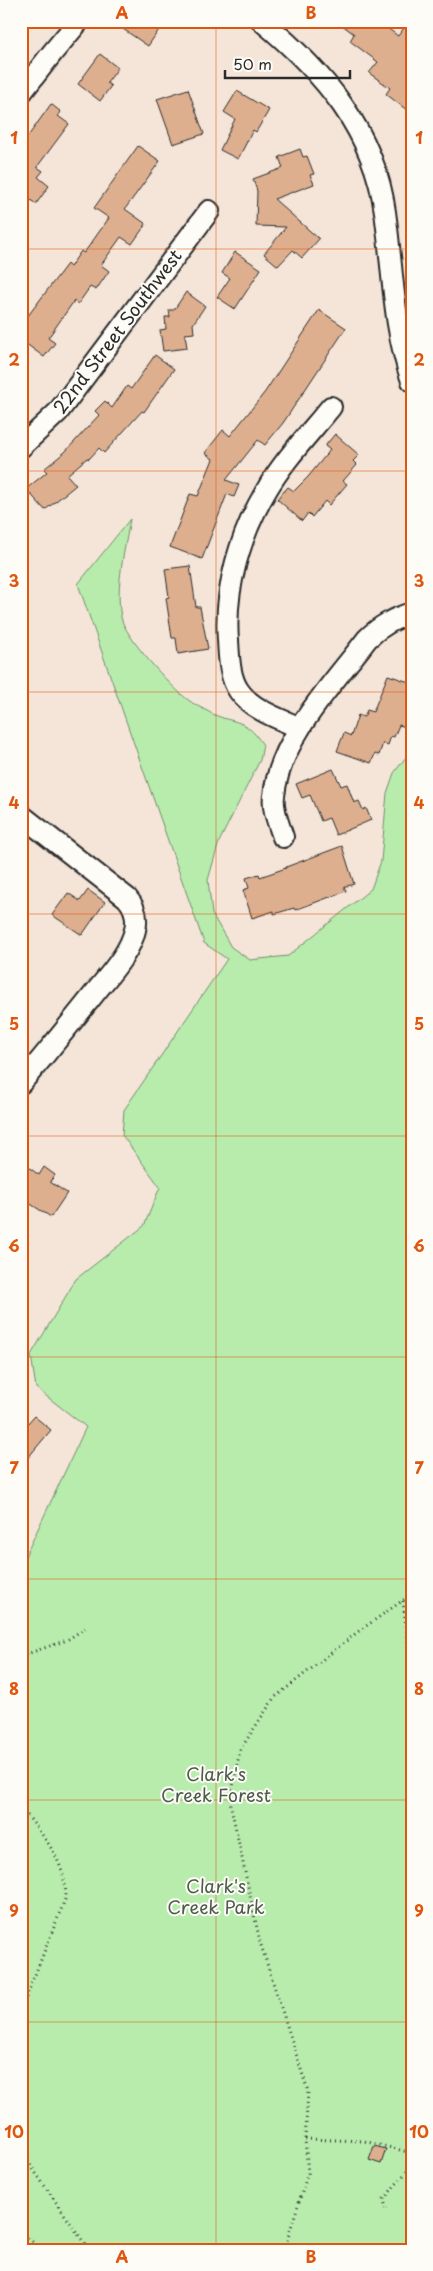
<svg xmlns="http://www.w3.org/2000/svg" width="433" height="2271" font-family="'Playpen Sans',sans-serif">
<rect width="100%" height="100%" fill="#f4e5d8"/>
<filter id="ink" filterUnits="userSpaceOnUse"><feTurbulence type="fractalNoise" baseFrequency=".02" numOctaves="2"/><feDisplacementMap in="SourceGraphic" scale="10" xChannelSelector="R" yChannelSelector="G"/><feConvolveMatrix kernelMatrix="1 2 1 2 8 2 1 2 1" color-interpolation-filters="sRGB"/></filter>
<g filter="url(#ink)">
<path fill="#b8ecad" stroke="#728c6c" d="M 130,519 C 125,550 115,585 121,617 C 124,636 171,687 187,699 C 193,704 200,707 207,711 C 233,726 243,714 263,745 L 260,760 L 219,842 L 208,880 L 212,914 L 231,947 L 250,960 L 288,956 L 371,889 L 381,861 L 387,793 L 394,773 L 412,749 L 412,2250 L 21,2250 L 21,1565 L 86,1427 L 36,1388 L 31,1355 L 76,1279 L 144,1226 L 160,1187 L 122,1135 L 124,1110 L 227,959 L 204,943 L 78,584 Z"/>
<path fill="#deaf8f" stroke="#2b2b2b" d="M 128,21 L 165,21 L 148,46 L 123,29 Z
M 337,21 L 378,21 L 398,36 L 409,21 L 412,21 L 412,114 L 386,94 L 390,88 L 369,73 L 378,62 L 350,41 L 354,34 Z
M 100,54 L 118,68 L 107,83 L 111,86 L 100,101 L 78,84 Z
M 188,89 L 204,134 L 173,144 L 157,99 Z
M 237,91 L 269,110 L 256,132 L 253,130 L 238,159 L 220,150 L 235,119 L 224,112 Z
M 51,104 L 61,112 L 58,116 L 69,124 L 37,167 L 43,171 L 38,177 L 49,186 L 36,204 L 21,193 L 21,146 Z
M 138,146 L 160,161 L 125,209 L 146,224 L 132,244 L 121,237 L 101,265 L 109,271 L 96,290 L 90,287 L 78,304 L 74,301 L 48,338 L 55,343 L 44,357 L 21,340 L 21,325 L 67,264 L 70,267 L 81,251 L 84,253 L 109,218 L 94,208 Z
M 300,149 L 303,157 L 307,156 L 314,174 L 310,175 L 314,184 L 274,199 L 319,239 L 302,258 L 293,250 L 278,266 L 264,254 L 286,227 L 256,226 L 257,191 L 253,179 L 283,168 L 279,157 Z
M 235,252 L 261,269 L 235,309 L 217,297 L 230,278 L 222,273 Z
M 186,292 L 205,306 L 193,324 L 194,333 L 185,334 L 187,348 L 163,351 L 160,330 L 166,329 L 165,317 L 170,317 L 169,310 L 174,310 Z
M 319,310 L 346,328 L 283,423 L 265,445 L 258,440 L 226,480 L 239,485 L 234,497 L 227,494 L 202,559 L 170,547 L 190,494 L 198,496 L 213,459 L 205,453 L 223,430 L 230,436 L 265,392 Z
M 155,355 L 174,369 L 144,412 L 142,411 L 104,453 L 99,448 L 89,459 L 87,458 L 67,475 L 76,485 L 45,510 L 26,489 L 47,472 L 44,469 L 65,452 L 99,415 L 95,411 L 105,401 L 112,408 L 127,386 L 131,389 Z
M 335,434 L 359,455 L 353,461 L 357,465 L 343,481 L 347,484 L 329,505 L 325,501 L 312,517 L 308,513 L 302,521 L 277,499 L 288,487 L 294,491 L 308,477 L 330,450 L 325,446 Z
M 190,566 L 196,607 L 200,607 L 208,649 L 178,654 L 176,638 L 172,638 L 166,598 L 169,597 L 165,569 Z
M 388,675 L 412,683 L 412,729 L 399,725 L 394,737 L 391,736 L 388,745 L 383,743 L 379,755 L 375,754 L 371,763 L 337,751 L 344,733 L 351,736 L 358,715 L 364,717 L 367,710 L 373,712 Z
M 333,769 L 341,786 L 347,784 L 354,803 L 359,801 L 363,810 L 366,808 L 371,820 L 336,835 L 329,818 L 321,821 L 310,795 L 302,798 L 296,784 Z
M 342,846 L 354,884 L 344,887 L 346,891 L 295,910 L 294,908 L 274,914 L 274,911 L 252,918 L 243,890 L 249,888 L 246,878 L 259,874 L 260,877 L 286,868 L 286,867 Z
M 88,890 L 105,902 L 82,935 L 52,915 L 68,893 L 80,901 Z
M 27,1166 L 39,1175 L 44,1167 L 55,1175 L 50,1182 L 67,1193 L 51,1217 L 21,1198 L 21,1175 Z
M 34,1416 L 51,1430 L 21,1466 L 21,1431 Z
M 374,2146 L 386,2149 L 381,2164 L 369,2160 Z"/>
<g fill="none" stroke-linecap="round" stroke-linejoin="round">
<defs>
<path id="minor" d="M 262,21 C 323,72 374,130 385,212 C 393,269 393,327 412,381
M 21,93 L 53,52 L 79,21
M 21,447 L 58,412 L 209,211
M 300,728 C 280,719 252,710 239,691 C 229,677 229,656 228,640 C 224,589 240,535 266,491 C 283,461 309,434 331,407
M 21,815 L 127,898 C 135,907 138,917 135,930 C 130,953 109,975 94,994 C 70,1024 46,1054 21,1083
M 283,837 C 279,824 272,810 274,796 C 279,739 334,683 367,639 C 380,626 394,618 412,613"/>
</defs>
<use href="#minor" stroke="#2b2b2b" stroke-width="24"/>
<path stroke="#2b2b2b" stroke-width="3" stroke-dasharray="1 4" stroke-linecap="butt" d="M 403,1601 L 412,1677
M 21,1656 L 67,1640 L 85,1628
M 21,1807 C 43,1837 65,1858 66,1897 L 21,2010
M 305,2139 L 364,2141 L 412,2153
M 21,2147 L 31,2166 L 89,2250
M 386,2209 L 384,2199 L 412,2165
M 21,2231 L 41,2250
M 284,2250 L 308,2173 L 305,2139 L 308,2091 L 260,1942 L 230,1802 L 240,1750 L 274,1698 L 359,1631 L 412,1594"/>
<use href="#minor" stroke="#fdfcf7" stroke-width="20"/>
</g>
</g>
<path fill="none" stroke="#df570e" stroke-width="1" stroke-opacity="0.55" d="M 216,21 L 216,2250M 21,249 L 412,249M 21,471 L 412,471M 21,692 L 412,692M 21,914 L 412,914M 21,1136 L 412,1136M 21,1357 L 412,1357M 21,1579 L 412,1579M 21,1800 L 412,1800M 21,2022 L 412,2022"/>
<g text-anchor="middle" stroke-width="4" stroke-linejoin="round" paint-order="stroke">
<g font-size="18" fill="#2b2b2b" stroke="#fdfcf7">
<text transform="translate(118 332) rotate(-53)" y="6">22nd Street Southwest</text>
</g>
<g font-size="18" fill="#4e5b4c" stroke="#fdfcf7">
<text x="216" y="1781">Clark's<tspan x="216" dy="21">Creek Forest</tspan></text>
<text x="216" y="1893">Clark's<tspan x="216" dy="21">Creek Park</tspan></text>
</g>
</g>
<rect width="433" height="2271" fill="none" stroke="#fdfcf7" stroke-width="55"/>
<path d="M225 70v8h125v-8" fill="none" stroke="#2b2b2b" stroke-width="2.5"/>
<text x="233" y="70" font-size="15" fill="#2b2b2b" stroke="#fdfcf7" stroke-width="4" paint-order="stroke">50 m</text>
<rect x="28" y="28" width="378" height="2216" fill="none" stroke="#df570e" stroke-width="2"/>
<g font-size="16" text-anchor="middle" font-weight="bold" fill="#df570e">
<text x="122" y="19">A</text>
<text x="311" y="19">B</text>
<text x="14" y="144">1</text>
<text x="419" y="144">1</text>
<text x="14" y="366">2</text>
<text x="419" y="366">2</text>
<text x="14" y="587">3</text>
<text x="419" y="587">3</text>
<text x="14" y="809">4</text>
<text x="419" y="809">4</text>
<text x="14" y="1030">5</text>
<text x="419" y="1030">5</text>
<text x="14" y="1252">6</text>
<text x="419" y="1252">6</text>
<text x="14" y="1474">7</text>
<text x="419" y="1474">7</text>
<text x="14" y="1695">8</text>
<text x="419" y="1695">8</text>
<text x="14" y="1917">9</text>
<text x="419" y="1917">9</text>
<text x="14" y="2138">10</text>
<text x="419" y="2138">10</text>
<text x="122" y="2263">A</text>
<text x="311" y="2263">B</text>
</g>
</svg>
